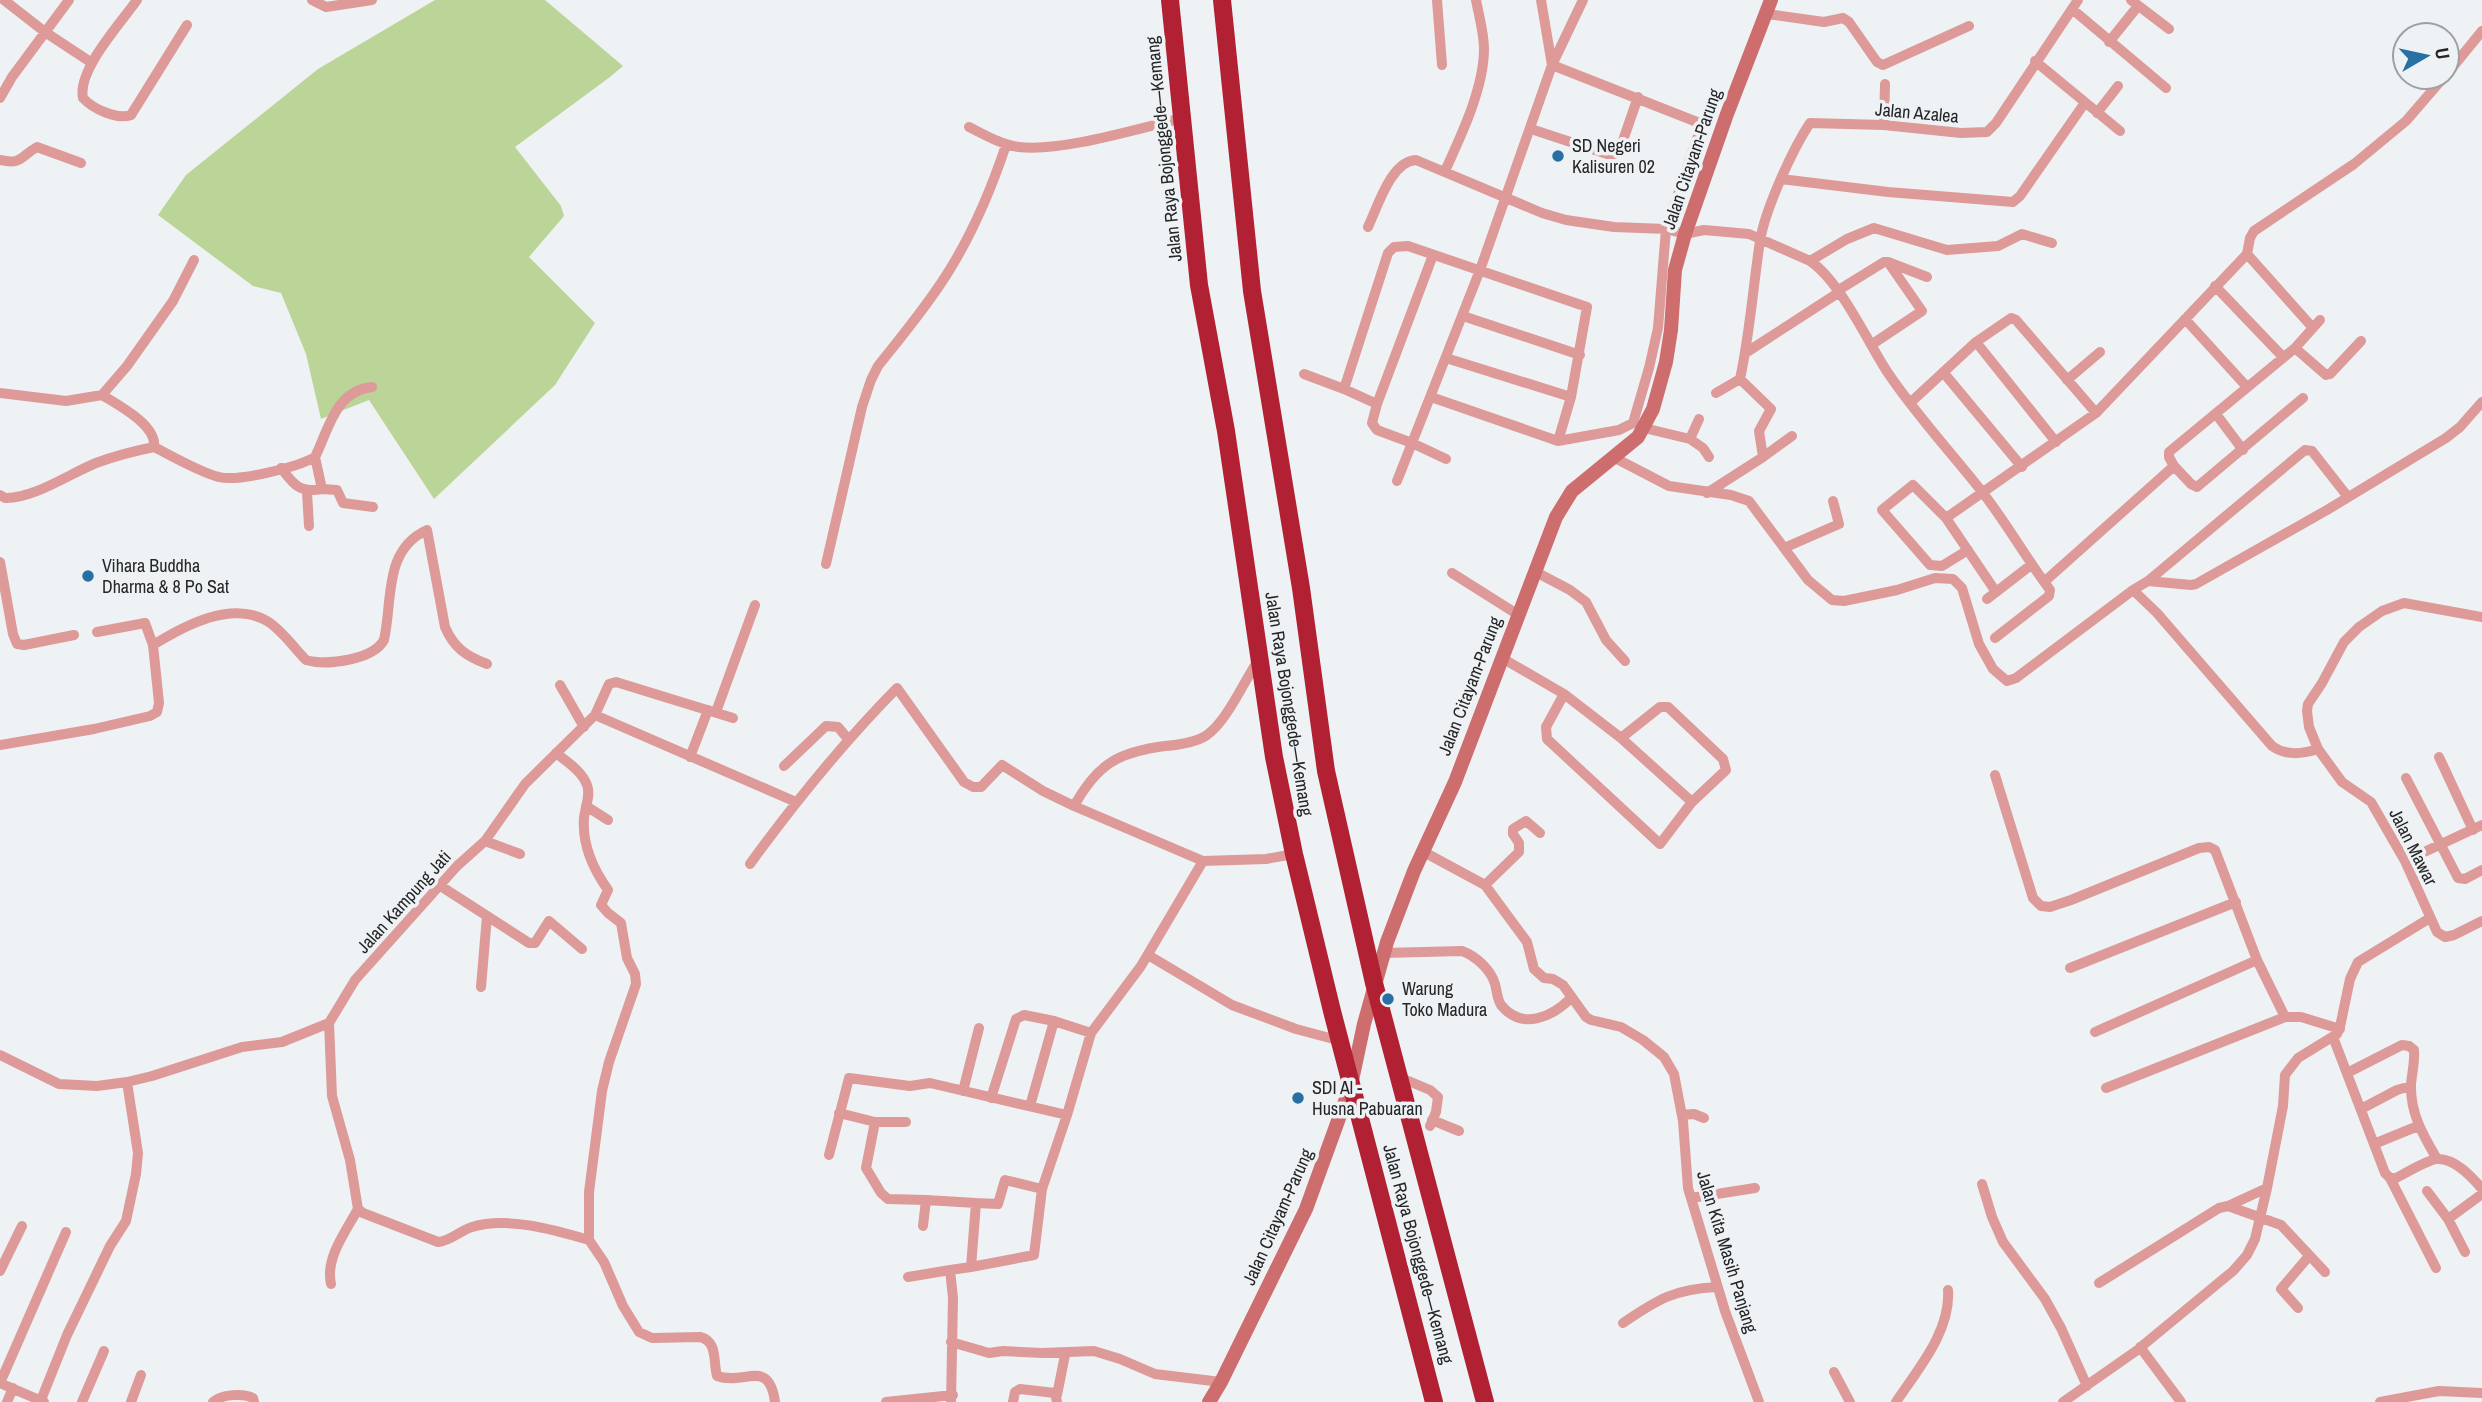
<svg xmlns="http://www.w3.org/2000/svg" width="2482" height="1402" font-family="'Archivo Narrow',sans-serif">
<rect width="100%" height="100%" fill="#eef2f5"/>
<path fill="#bad597" d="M 435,0 L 545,0 L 623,66 L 610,77 L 515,147 L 561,206 L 564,216 L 529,257 L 595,323 L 555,385 L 434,499 L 369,400 L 321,419 L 306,354 L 281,293 L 253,286 L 158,215 L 186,175 L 318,69 Z"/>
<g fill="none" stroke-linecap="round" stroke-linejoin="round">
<path stroke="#dd9a98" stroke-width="10" d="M 4,0 L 45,32 L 92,63
M 137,0 C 121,23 77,70 83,98 C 93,109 117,120 131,115 L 187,25
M 312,0 L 326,7 L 372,0
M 1437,0 L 1442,65
M 1541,0 L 1552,65
M 2131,0 L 2169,29
M 2072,9 L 2166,88
M 1767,14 L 1824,22 L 1843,18 L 1849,22 L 1877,62 L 1883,65 L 1969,26
M 2109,42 L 2138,6
M 2035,61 L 2120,131
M 1552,65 L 1583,0
M 2447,74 L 2482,31
M 0,98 L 12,77 L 69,0
M 2097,113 L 2118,86
M 1884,125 L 1885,84
M 969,127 C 985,135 1002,145 1019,147 C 1063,152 1139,128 1183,118
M 1531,129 L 1607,154 L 1615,154 L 1620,149 L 1638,97
M 0,160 C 22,165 21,156 37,147 L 81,163
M 1445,171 C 1461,136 1484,88 1484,49 C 1484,33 1479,16 1476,0
M 1781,179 L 1888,192 L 2013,202 L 2020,196 L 2084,104
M 1368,227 C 1378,206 1391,161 1416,160 L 1542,213 L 1566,220 L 1614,227 L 1666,229 L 1685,234 L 1704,230 L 1749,234 L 1810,261 C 1839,280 1867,340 1886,370 C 1915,414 1951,452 1983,493 C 2007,524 2026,558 2050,590 L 2049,596 L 1995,638
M 2247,254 L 2313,328
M 1433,255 L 1377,404 L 1372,423 L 1377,430 L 1412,443 L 1480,270 L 1552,65 L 1702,124 L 1666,229 L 1658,328 L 1649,368 L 1633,423 L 1619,430 L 1558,441
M 1810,261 L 1847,239 L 1874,228 L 1947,250 L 1998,246 L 2022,234 L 2052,243
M 2215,286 L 2283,357
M 1837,291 L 1884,262 L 1888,262
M 1463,316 L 1580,355
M 2185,319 L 2247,387
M 1976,342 L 2056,442
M 1871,345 L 1922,311 L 1888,262 L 1927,277
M 2295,348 L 2326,375 L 2330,374 L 2361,341
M 1747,352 L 1838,293
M 1446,358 L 1571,397
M 1943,372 L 2022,467
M 1304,374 L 1344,389
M 2067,380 L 2100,352
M 0,393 L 66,401 L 102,395 L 127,366 L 173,301 L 194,260
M 1716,393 L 1740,379 C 1750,333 1753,287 1760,241 C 1765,210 1792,150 1810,123 L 1884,125 L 1961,133 L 1987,132 L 1996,123 L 2078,0
M 102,395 C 118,405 157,425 154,447 C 170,455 201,473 219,477 C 238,482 298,467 315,457 C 329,429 335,391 372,387
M 1910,403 L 1976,342 L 2011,318 L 2016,320 L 2096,413
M 1377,404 L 1344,389 L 1388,253 L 1394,247 L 1408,246 L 1587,307 L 1571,397 L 1558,441 L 1431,397
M 2216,414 L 2243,450
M 1644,428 L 1690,439 L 1699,419
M 1690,439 L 1703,448 L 1709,457
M 1763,457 L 1792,436
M 1615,458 L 1669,486 L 1731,495 L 1749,501 L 1808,580 L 1832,600 L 1844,601 L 1897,590 L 1935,578 L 1953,579 L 1962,588 L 1979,644 L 1993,669 L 2007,681 L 2016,678 L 2133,590 L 2157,613 L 2272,746 C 2286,756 2302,754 2318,749
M 2174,466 L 2191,484 L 2197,487 L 2303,398
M 281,468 C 294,485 299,493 322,489 L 315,457
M 1397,481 L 1412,443 L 1446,459
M 322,489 L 337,490 L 343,503 L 373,507
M 307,492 L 309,526
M 1707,493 L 1763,457 L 1759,431 L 1771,409 L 1740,379
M 0,495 L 5,498 C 33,499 69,474 96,463 C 115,456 134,451 154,447
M 1946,518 L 1913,485 L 1882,510 L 1930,565 L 1942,566 L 1968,550
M 1784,548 L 1839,524 L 1833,501
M 0,562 L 13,634 L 17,644 L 24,645 L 74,635
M 826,564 L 862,407 L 871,380 L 878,366 C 902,336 927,306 947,274 C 973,233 991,190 1006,145
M 1534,571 L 1570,590 L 1586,602 L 1606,640 L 1625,661
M 1452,573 L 1517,614
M 2148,581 L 2191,585 L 2196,584 L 2327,510 L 2446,438 L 2460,427 L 2482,402
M 2044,582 L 2174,466 L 2169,457 L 2169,452 L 2295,348 L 2320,320
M 2133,590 L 2148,581 L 2305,450 L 2312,451 L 2348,497
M 1996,592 L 1946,518 L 2096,413 L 2247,254 L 2250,238 L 2254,231 L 2354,164 L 2406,121 L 2444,77
M 1987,599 L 2031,565
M 2482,617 L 2404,603 L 2382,611 L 2359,627 L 2344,642 L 2322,683 L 2308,704 L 2307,711 L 2309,727 L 2318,749 L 2342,782 L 2371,802 L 2405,861 L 2437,932 L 2445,937 L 2454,935 L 2482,921
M 97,632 L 145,623 L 153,645
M 1502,658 L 1564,694 L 1621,738 L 1692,802
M 560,685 L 584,727
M 1564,694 L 1546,727 L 1547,739 L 1660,844 L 1692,802 L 1726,770 L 1723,759 L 1668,707 L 1660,707 L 1621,738
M 716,712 L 755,605
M 595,715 L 796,802
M 0,745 L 94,729 L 150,716 L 157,712 L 159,703 L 153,645 C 184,626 231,600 267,621 C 282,630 294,648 306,660 C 326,666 373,660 384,640 C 393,600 383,550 427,530 L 445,627 C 454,648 466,656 487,664
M 690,757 L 708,710
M 2439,757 L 2473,830
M 784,766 L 826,726 L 838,727 L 848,739
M 1995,775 L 2033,898 L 2041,906 L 2050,907 L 2071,900 L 2199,848 L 2209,847 L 2215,850 L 2257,960 L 2285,1017
M 2406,778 L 2458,878 L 2465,879 L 2482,870
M 586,806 L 608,820
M 1074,806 C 1097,765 1117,752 1165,746 C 1178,745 1195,743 1207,735 C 1227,721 1244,681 1259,659
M 485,841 L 520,854
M 1422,851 L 1485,885 L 1527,942 L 1534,969 L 1544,978 L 1553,979 L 1563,985 L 1586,1017 L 1591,1020 L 1621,1027 L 1643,1040 L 1664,1057 L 1674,1074 L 1683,1121 L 1688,1188 L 1725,1311 L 1759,1402
M 2405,861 L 2482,825
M 750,864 C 795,802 843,743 897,688 L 964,782 L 973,787 L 981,787 L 1002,765 L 1043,791 L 1074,806 L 1203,861 L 1266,859 L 1294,854
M 439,885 L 529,943 L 535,943 L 549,921 L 582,949
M 1485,885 L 1519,852 L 1519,843 L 1513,834 L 1513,829 L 1526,821 L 1540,833
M 1384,953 L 1462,951 C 1476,956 1491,970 1495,984 C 1497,991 1497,999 1501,1005 C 1522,1031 1552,1017 1571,998
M 1148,955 L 1232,1005 L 1296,1029 L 1341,1041
M 2070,968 L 2236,902
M 481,987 L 487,916
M 329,1023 L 332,1096 L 350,1160 L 358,1209 L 363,1213 L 438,1242 C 451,1241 459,1231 472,1227 C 507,1216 555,1230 589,1240 L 589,1192 L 602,1091 L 609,1062 L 636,984 L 635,974 L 627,958 L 621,923 L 608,913 L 601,905 L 608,890 C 593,869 582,844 584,818 C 585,807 591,795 587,785 C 582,771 567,762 556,753
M 2095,1032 L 2257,960
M 1091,1033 L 1141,966 L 1203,861
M 2333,1037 L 2385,1173 L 2390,1178 L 2396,1178 C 2406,1173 2427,1160 2437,1159 C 2455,1158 2472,1177 2482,1189
M 0,1055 L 59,1084 L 97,1086 L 127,1082 L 152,1076 L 242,1047 L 282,1042 L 329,1023 L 355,980 L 457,866 L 485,841 L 525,784 L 595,715 L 609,684 L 616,682 L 733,718
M 2347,1073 L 2402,1045 L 2409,1046 L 2414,1050 C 2415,1062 2412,1073 2411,1084 C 2410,1113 2423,1135 2437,1159
M 1399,1077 L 1430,1090 L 1438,1097 L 1436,1112 L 1430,1126
M 2106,1088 L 2285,1017 L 2301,1017 L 2340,1029
M 963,1091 L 979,1028
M 991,1098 L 1016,1019 L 1024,1015 L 1054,1021 L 1091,1033 L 1067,1115
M 1030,1106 L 1054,1021
M 2361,1109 L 2397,1090 L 2411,1086
M 839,1113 L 875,1122 L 906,1122
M 1682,1115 L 1694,1114 L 1704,1118
M 1432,1120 L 1459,1131
M 875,1122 L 866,1168 L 881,1193 L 888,1199 L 926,1200
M 2374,1144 L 2418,1126
M 829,1155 L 849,1078 L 910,1086 L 930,1083 L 1067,1115 L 1042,1189 L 1034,1255 L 971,1267
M 2390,1178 L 2436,1268
M 1982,1184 L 1992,1217 L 2003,1242 L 2045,1299 L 2061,1328 L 2087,1386
M 2427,1191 L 2448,1219
M 1691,1198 L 1755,1188
M 976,1203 L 998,1204 L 1005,1180 L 1042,1189
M 2228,1206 L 2267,1188
M 923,1226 L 926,1200 L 976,1203 L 971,1267 L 950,1270 L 953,1298 L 951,1402
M 589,1240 L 604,1262 L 623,1306 L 639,1332 L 652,1338 L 700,1337 C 718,1341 713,1362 717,1376 C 744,1386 769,1357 775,1402
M 2465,1252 L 2448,1219 L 2482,1194
M 0,1271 L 22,1226
M 908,1277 L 950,1270
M 2099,1283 L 2219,1208 L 2228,1206 L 2281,1225 L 2325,1272
M 331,1284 C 325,1258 346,1231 358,1209
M 2298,1308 L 2281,1289 L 2309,1256
M 1623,1323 C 1658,1299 1675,1289 1717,1287
M 951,1342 L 989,1353 L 1003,1351 L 1042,1353 L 1094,1351 L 1120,1359 L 1155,1374 L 1221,1382
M 2140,1347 L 2181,1402
M 1834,1372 L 1850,1402
M 0,1383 L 66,1232
M 0,1383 L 44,1402
M 1057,1395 L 1065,1355
M 41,1400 L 67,1335 L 110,1246 L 126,1221 L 136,1174 L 138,1153 L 127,1082
M 7,1402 L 13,1388
M 82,1402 L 104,1351
M 131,1402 L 141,1375
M 213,1402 C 221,1394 244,1393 253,1398 L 254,1402
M 886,1402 L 953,1395
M 1013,1402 L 1015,1392 L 1020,1389 L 1055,1393 L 1057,1402
M 1896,1402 C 1918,1369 1951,1331 1948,1290
M 2063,1402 L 2136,1351 L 2233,1271 L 2247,1255 L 2255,1239 L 2267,1188 L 2283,1106 L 2285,1075 L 2298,1058 L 2337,1034 L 2340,1027 L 2350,979 L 2358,962 L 2430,918
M 2380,1402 L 2439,1391 L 2482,1393"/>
<path stroke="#cd6d6d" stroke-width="14" d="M 1209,1402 L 1221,1382 L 1306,1209 L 1351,1085 L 1364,1024 L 1387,942 L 1414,871 L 1455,782 L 1556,517 L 1572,491 L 1638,437 L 1653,409 L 1666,362 L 1671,330 L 1675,270 L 1685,234 L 1727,114 L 1771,0"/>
<path stroke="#b12133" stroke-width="18" d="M 1170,0 L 1199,285 L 1226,431 L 1274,757 L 1294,854 L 1332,1011 L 1434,1402
M 1222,0 L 1252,291 L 1301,588 L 1326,771 L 1374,983 L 1485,1402"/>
</g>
<g fill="#2870a4" stroke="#eef2f5" stroke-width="2.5">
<circle cx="1558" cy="156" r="7"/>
<circle cx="88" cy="576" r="7"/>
<circle cx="1388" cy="999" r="7"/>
<circle cx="1298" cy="1098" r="7"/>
</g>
<g text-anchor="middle" stroke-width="7" stroke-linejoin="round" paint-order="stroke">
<g font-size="18" fill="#252627" stroke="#eef2f5">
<text transform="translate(1917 113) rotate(5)" y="6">Jalan Azalea</text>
<text transform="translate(1164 149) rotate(-96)" y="6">Jalan Raya Bojonggede—Kemang</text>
<text transform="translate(1692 159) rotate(-71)" y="6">Jalan Citayam-Parung</text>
<text transform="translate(1470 686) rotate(-69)" y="6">Jalan Citayam-Parung</text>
<text transform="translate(1289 704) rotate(81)" y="6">Jalan Raya Bojonggede—Kemang</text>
<text transform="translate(2413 847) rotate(63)" y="6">Jalan Mawar</text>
<text transform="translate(404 902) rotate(-48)" y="6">Jalan Kampung Jati</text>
<text transform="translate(1278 1217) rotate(-66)" y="6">Jalan Citayam-Parung</text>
<text transform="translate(1727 1252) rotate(73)" y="6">Jalan Kita Masih Panjang</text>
<text transform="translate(1418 1254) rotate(75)" y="6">Jalan Raya Bojonggede—Kemang</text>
</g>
<g font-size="18" fill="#252627" stroke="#eef2f5" text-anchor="start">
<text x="1572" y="152">SD Negeri<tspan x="1572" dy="21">Kalisuren 02</tspan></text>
<text x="102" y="572">Vihara Buddha<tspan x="102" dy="21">Dharma &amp; 8 Po Sat</tspan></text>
<text x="1402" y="995">Warung<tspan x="1402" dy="21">Toko Madura</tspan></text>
<text x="1312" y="1094">SDI Al -<tspan x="1312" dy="21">Husna Pabuaran</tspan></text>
</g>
</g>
<g transform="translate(2426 56) rotate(81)"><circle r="33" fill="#eef2f5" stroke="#9ea0a3" stroke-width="2"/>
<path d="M0-5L12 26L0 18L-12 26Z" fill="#2870a4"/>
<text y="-10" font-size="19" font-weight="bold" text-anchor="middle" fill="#252627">U</text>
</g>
</svg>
